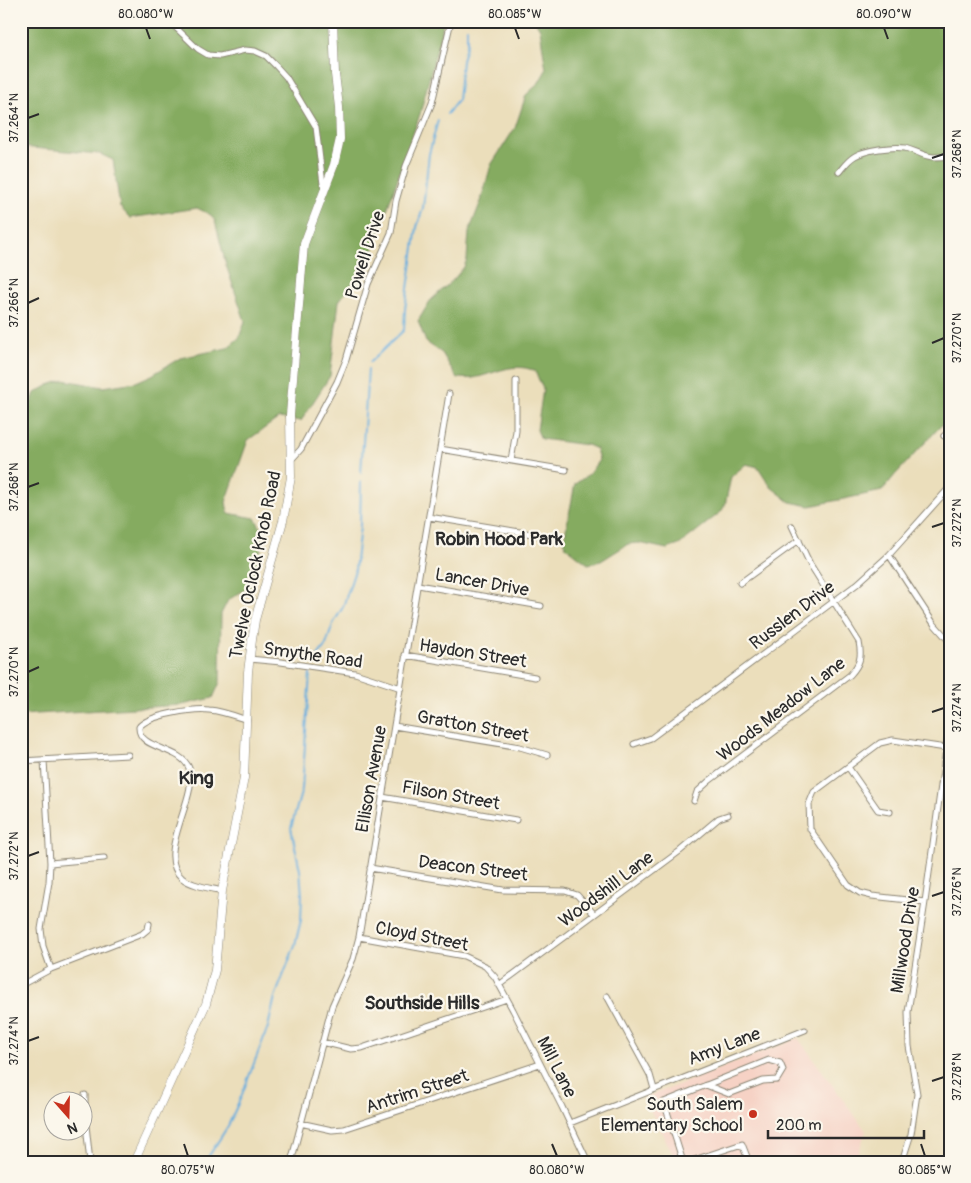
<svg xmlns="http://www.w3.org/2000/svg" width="971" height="1183" font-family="Pangolin,sans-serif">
<rect width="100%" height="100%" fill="#fbf7ec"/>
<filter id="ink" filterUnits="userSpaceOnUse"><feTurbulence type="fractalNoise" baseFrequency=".02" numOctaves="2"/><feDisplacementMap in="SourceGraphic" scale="10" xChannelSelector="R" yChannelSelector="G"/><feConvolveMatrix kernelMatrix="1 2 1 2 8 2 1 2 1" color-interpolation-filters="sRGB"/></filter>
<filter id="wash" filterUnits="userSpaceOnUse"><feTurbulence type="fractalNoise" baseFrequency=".0096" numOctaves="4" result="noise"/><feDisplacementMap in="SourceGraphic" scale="20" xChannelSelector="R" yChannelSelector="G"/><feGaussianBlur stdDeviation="1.12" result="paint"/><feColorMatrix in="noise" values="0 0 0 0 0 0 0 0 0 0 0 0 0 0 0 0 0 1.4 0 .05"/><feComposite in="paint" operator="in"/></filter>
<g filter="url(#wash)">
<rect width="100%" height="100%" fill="#ebdebb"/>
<path fill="#f6d2c5" d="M 798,1038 L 866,1131 L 855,1162 L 677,1162 L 644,1098 Z"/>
<path fill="#85ab61" stroke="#586b46" d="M 21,21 L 444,21 L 420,114 L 369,262 L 339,301 L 330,376 L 301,421 L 279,418 L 248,440 L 226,502 L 228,513 L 255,518 L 265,535 L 251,586 L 228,600 L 221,614 L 220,682 L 213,698 L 182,705 L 21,715 L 21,444 L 25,418 L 35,393 L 49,385 L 64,380 L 103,387 L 136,382 L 152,375 L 180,358 L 227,348 L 239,338 L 245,321 L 226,265 L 215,221 L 211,215 L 197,208 L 130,218 L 120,207 L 113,160 L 100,154 L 21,147 Z
M 535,21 L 950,21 L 950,416 L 895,475 L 882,491 L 810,506 L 790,502 L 771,487 L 758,467 L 746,464 L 731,477 L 725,505 L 721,512 L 679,545 L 667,549 L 639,543 L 628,544 L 601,561 L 588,564 L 566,547 L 564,540 L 575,484 L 589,474 L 599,460 L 596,449 L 587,445 L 541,439 L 537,430 L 543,389 L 535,371 C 512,361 496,374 473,378 C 468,379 462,378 457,378 L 442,353 L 426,342 L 418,321 L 430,301 L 454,279 L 464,267 L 467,259 L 469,232 L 481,201 L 491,165 L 515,128 L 526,95 L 538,84 L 546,70 L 540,29 Z"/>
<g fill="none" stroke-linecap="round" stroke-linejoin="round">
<path stroke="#67aede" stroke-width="2" d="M 447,114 L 458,100 L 462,61 L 467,42 L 467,28
M 370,362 L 404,330 L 405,309 L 417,227 L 423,208 L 429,154 L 438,120
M 361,473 L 368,369
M 313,662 L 326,645 L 333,624 L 343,607 L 355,570 L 360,526 L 361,482
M 205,1162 L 228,1126 L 241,1097 L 268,1027 L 275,997 L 295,945 L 301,920 L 302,895 L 300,870 L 291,828 L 302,789 L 310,673"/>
</g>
</g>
<g filter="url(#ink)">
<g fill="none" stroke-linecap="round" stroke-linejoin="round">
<defs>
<path id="street" d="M 169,21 L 198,49 L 208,55 L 220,56 L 245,50 L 255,51 L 266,56 L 276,66 L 286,77 L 316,127 L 323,184 L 325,189
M 839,172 C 844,166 848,160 855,156 C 865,150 893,146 905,148 C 923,153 928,161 950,155
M 944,436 L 950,431
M 440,449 L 566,470
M 291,460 L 301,449 L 337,382 L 346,360 L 368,284 L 391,233 L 396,201 L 406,166 L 432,103 L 451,21
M 511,461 L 516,431 L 516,381
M 429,517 L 556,538
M 889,555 L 934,624 L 950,642
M 740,583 L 799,540
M 418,585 L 541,606
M 405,655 L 535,677
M 249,659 L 281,662 L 355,673 L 401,688
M 394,726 L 520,747 L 547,755
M 634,744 L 651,738 L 857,584 L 889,555 L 950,487
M 44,760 L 50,863 L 49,882 L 41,929 L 43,946 L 51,969
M 21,761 L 128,755
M 848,767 L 878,810 L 890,812
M 382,797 L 516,820
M 694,801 L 697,792 L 709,781 L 850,675 C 860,664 862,657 859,642 L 810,564 L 792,526
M 50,863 L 104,858
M 370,868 L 503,890 L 565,891 L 577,895 L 594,914
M 222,891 C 210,888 192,886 182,878 C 154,854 200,796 189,768 C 180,746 138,750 139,727 C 148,715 195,708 209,710 C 222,711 235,716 247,720
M 925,902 L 872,896 L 860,893 L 848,885 L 810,829 L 809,804 L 814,792 L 880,743 L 893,740 L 946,748
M 359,937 L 464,956 L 485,966 L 495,977 L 513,1010 L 562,1107 L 588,1162
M 21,985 L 51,969 L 142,934 L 148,929 L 149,924
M 499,985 L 680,851 L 719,818 L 728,815
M 607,996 L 650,1075 L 654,1089
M 322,1042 L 351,1049 L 362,1048 L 507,999
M 85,1095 L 85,1116 L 90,1162
M 300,1123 L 332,1130 L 344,1129 L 540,1064
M 570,1123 L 805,1030
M 291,1162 L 332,1006 L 353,959 L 359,937 L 449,394
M 683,1162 L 664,1102 L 769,1060 L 780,1063 L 783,1070 L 777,1080 L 763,1081 L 729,1094 L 706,1085
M 688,1162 L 742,1144 L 749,1162
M 902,1162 L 911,1134 L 917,1094 L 909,1046 L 908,1012 L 925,902 L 950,720"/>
<path id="secondary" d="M 134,1162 L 206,1004 L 215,970 L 222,891 L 244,778 L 248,672 L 252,640 L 255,620 L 283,521 L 291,477 L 290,415 L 304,244 L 334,165 L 340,139 L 339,107 L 335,74 L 333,21"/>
</defs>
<use href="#street" stroke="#8b8473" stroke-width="7"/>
<use href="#secondary" stroke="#8b8473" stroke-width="9"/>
<use href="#street" stroke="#fff" stroke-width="5"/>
<use href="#secondary" stroke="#fff" stroke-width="8"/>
</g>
</g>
<path fill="none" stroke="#2b2b2b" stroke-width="2" d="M 146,28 L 150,39M 515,28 L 519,39M 884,28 L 888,39M 28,118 L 39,114M 932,158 L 944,154M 28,303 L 39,298M 932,343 L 944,338M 28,487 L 39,483M 932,527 L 944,523M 28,672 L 39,667M 932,712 L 944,708M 28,856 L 39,852M 932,896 L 944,892M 28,1041 L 39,1037M 932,1081 L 944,1077M 184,1144 L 188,1156M 552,1144 L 557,1156M 921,1144 L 925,1156"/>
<circle fill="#c8321e" stroke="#fbf7ec" stroke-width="2" cx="753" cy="1114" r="5"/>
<g text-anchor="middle" stroke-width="4.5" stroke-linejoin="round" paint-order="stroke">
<g font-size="18" fill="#2b2b2b" stroke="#fbf7ec">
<text transform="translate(365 255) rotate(-72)" y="6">Powell Drive</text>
<text transform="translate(255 565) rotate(-78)" y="6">Twelve Oclock Knob Road</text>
<text transform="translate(482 582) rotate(10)" y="6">Lancer Drive</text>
<text transform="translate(792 615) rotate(-37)" y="6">Russlen Drive</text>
<text transform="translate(473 653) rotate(9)" y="6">Haydon Street</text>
<text transform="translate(313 655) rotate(8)" y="6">Smythe Road</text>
<text transform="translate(781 709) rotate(-38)" y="6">Woods Meadow Lane</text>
<text transform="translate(473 726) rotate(10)" y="6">Gratton Street</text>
<text transform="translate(371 779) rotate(-80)" y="6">Ellison Avenue</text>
<text transform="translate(451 795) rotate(10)" y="6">Filson Street</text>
<text transform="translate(473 868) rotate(7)" y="6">Deacon Street</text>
<text transform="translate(606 889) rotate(-37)" y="6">Woodshill Lane</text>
<text transform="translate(422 936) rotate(11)" y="6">Cloyd Street</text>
<text transform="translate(905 940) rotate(-81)" y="6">Millwood Drive</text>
<text transform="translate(724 1046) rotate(-21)" y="6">Amy Lane</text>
<text transform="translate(557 1067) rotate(63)" y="6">Mill Lane</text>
<text transform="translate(417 1091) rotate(-18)" y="6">Antrim Street</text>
</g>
<g font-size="18" fill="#2b2b2b" stroke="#fbf7ec" text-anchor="end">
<text x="743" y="1110">South Salem<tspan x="743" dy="21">Elementary School</tspan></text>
</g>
<g font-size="19" font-weight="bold" fill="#2b2b2b" stroke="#fbf7ec">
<text x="499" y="545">Robin Hood Park</text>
<text x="196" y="784">King</text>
<text x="422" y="1009">Southside Hills</text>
</g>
</g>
<rect width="971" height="1183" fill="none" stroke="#fbf7ec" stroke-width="55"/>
<g transform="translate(68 1116) rotate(160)"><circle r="24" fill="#fbf7ec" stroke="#a8a59f"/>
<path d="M0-4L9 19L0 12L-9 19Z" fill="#c8321e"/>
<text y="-8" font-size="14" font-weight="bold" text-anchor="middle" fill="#2b2b2b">N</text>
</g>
<path d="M768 1130v8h156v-8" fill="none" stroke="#2b2b2b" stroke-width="2.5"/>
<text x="776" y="1130" font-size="15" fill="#2b2b2b" stroke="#fbf7ec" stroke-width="4" paint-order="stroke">200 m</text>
<rect x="28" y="28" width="916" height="1128" fill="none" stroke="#2b2b2b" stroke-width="2"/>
<g font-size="12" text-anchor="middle" fill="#2b2b2b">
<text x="146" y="18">80.080°W</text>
<text x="515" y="18">80.085°W</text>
<text x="884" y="18">80.090°W</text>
<text transform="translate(14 118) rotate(-90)" y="4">37.264°N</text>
<text transform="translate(957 154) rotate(-90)" y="4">37.268°N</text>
<text transform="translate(14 303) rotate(-90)" y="4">37.266°N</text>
<text transform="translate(957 338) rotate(-90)" y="4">37.270°N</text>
<text transform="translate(14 487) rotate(-90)" y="4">37.268°N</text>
<text transform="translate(957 523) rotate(-90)" y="4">37.272°N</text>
<text transform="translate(14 672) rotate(-90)" y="4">37.270°N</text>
<text transform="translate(957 708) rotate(-90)" y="4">37.274°N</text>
<text transform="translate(14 856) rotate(-90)" y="4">37.272°N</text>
<text transform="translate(957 892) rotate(-90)" y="4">37.276°N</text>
<text transform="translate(14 1041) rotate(-90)" y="4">37.274°N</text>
<text transform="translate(957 1077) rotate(-90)" y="4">37.278°N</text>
<text x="188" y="1174">80.075°W</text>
<text x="557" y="1174">80.080°W</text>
<text x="925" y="1174">80.085°W</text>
</g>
</svg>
